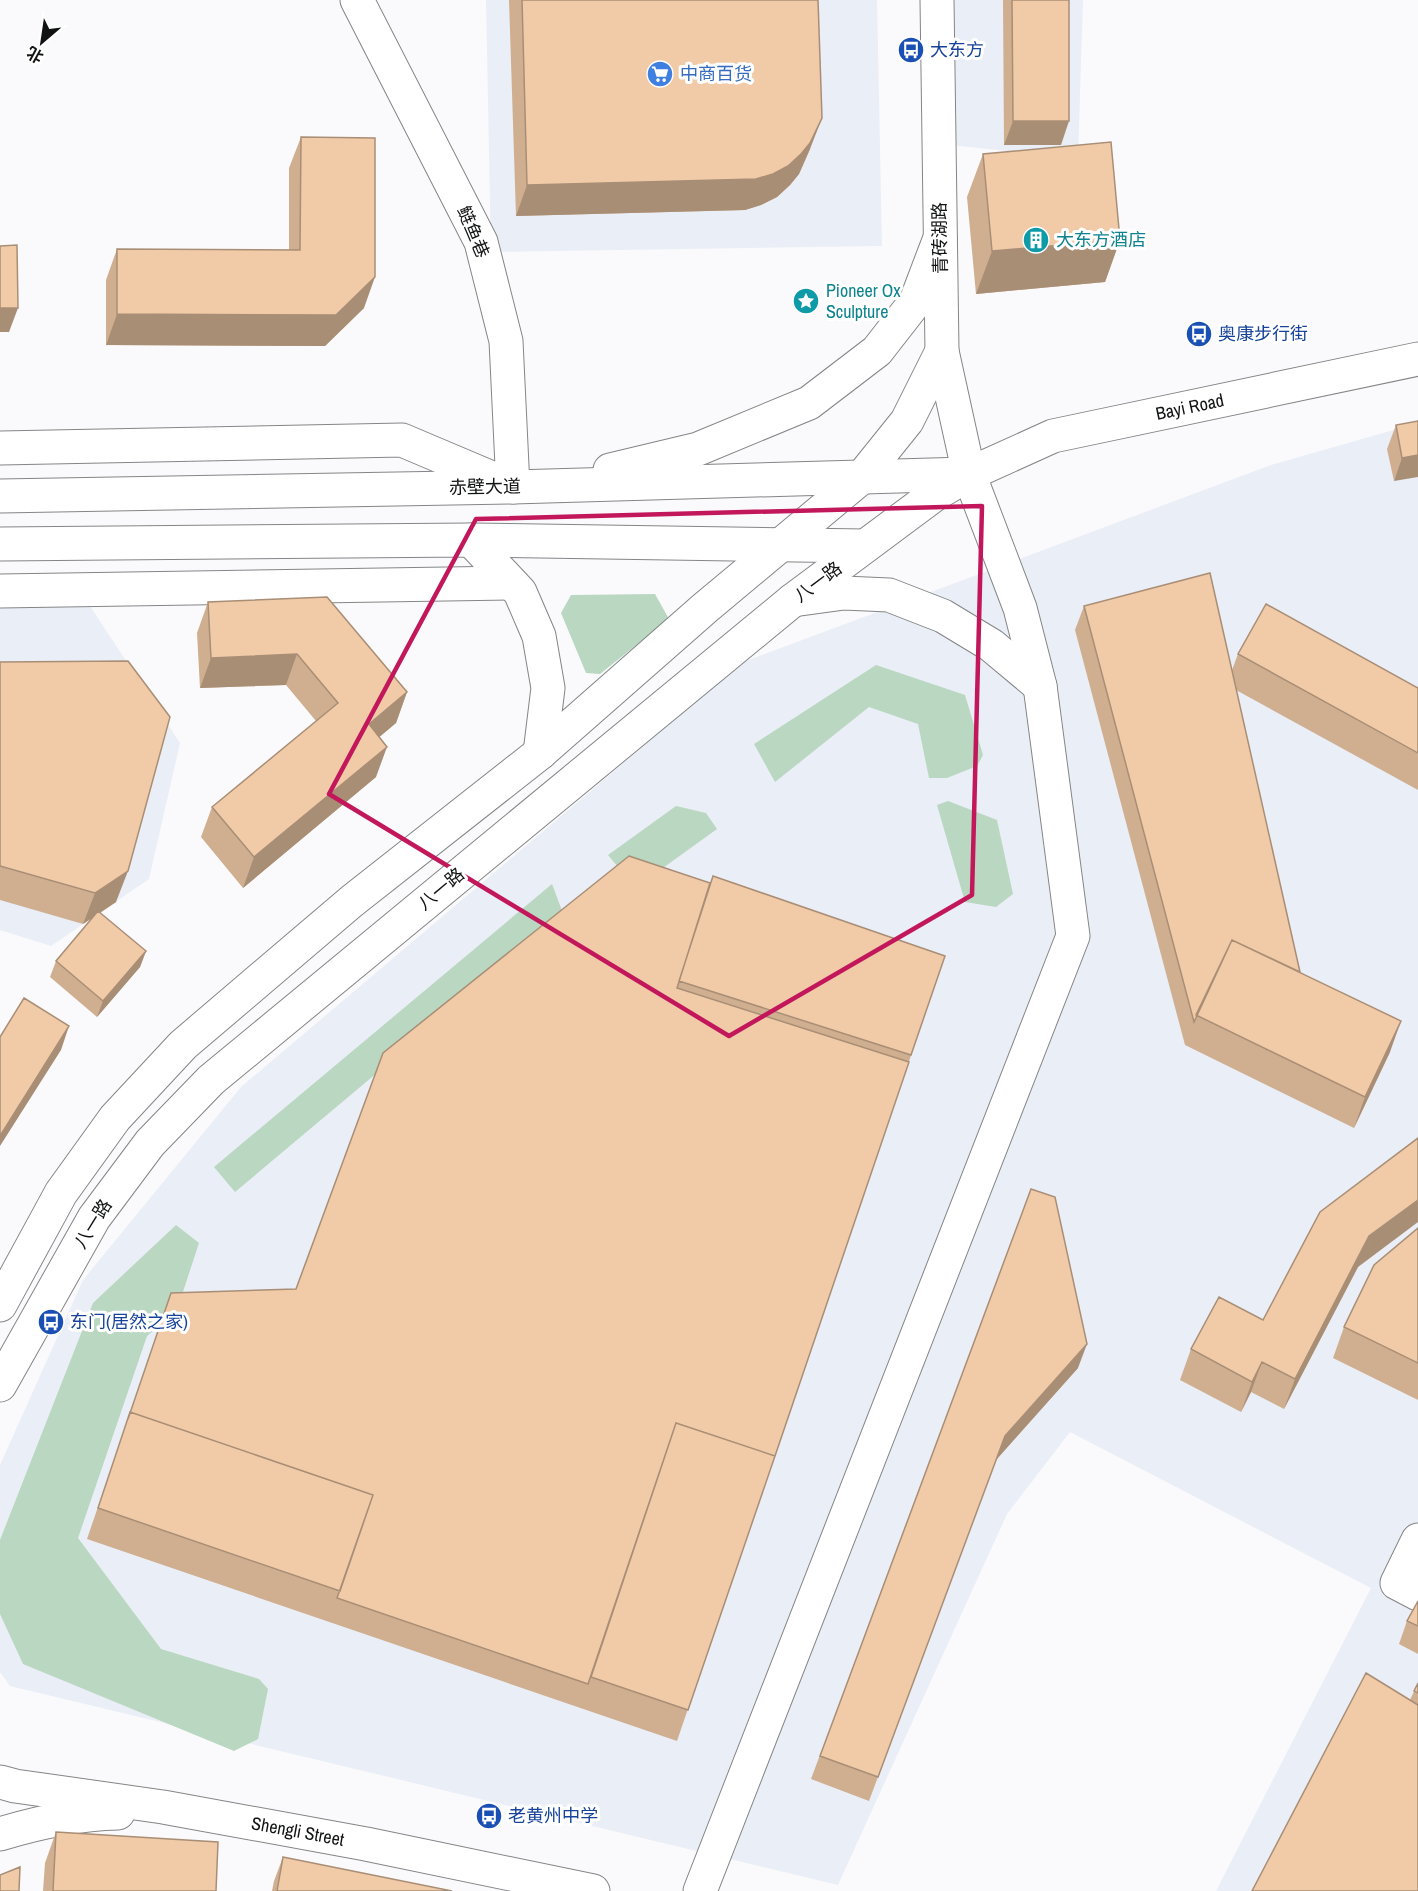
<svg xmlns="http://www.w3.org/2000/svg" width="1418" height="1891" font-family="'Archivo Narrow','Noto Sans SC',sans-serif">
<rect width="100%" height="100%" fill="#fafafc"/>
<path fill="#eaeef6" d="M 486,0 L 877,0 L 882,246 L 491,252 Z
M 950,0 L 1083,0 L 1078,158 L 949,145 Z
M 1418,423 L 1418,1891 L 1216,1891 L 1371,1588 L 1070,1432 L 1007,1514 L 838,1885 L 10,1686 L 0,1672 L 0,1465 L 83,1280 L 241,1087 L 743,662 L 1271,465 Z
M 0,601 L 88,603 L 180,743 L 149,879 L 51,946 L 0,930 Z"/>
<path fill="#bad7c1" d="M 655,594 L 669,619 L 600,674 L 586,673 L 561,613 L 571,595 Z
M 876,665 L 965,695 L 983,755 L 977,766 L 947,778 L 929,778 L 918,724 L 869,707 L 775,782 L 754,744 Z
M 948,801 L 997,820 L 1013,894 L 996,907 L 965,902 L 937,805 Z
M 676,806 L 706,813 L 717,829 L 649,878 L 623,873 L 608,855 Z
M 552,884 L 564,916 L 235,1192 L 214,1167 Z
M 176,1225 L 199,1243 L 177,1310 L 147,1336 L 78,1538 L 161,1649 L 259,1679 L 268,1689 L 258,1739 L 234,1751 L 23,1664 L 0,1614 L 0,1540 L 93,1303 Z"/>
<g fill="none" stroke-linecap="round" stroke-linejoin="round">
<defs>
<g id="minor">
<path d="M 0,448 L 402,440 L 513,487 L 506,341 L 481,242 L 357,0"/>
<path d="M 0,591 L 511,583"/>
<path d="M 793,600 L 844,593 L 889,595 L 943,616 L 991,645 L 1040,686"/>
<path d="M 1418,1540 L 1397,1583 L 1418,1594"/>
<path id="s1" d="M 0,1782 L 15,1786 L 163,1807 L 366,1844 L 593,1891"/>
<path d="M 0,1834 C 36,1823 80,1814 118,1813"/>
<path d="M 700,1891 L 1073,936 L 1040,686 L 1020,608 L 969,474"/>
</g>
<g id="major">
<path d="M 937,0 L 942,351 L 969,474"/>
<path d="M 610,470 L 698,449 L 809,403 L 877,351 L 916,301 L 940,238"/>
<path d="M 0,496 L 513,487 L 967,474"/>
<path d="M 471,540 L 520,592 L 539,636 L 548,688 L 540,753"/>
<path d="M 0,544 L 471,540 L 865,546"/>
<path d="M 0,1305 L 61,1193 L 115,1118 L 183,1045 L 352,901 L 540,753 L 705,608 L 862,477 L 907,421 L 942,351"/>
<path id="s2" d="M 0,1385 L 94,1218 L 150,1143 L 211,1080 L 793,600 L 934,495 L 969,474 L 1053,436 L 1418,359"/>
</g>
</defs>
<use href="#minor" stroke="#848586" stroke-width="35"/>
<use href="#major" stroke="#848586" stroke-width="35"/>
<use href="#minor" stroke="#fff" stroke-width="33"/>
<use href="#major" stroke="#fff" stroke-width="33"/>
</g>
<path fill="#cfaf90" d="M 509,0 L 818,0 L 810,149 L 799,174 L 790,185 L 777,197 L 761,205 L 745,210 L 516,216 Z
M 1003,0 L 1069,0 L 1061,145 L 1004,145 Z
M 301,137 L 364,308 L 325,346 L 106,345 L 106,280 L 117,249 L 289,250 L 289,168 Z
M 983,154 L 1120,240 L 1105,282 L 976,294 L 967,197 Z
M 1418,421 L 1394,481 L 1387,449 L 1396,425 Z
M 208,602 L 407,692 L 396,723 L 379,737 L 376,777 L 243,888 L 201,837 L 212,807 L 316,721 L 286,685 L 200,688 L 197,633 Z
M 1084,606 L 1232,670 L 1238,654 L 1418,688 L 1418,790 L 1236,690 L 1300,972 L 1390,1052 L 1354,1128 L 1185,1045 L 1075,630 Z
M 0,662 L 116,902 L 100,913 L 146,951 L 140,967 L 97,1017 L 50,977 L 56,961 L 92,918 L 83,924 L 0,900 Z
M 710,883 L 945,956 L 677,1741 L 87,1539 L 171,1293 L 296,1289 Z
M 1031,1189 L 1078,1368 L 996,1460 L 869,1801 L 811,1779 Z
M 1418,1228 L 1418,1400 L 1333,1358 L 1344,1327 Z
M 1358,1267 L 1284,1409 L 1251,1392 L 1241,1412 L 1180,1380 L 1191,1349 L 1263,1320 Z
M 1418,1601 L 1418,1654 L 1399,1644 L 1407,1621 Z
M 1418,1683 L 1418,1891 L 1410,1700 Z
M 56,1832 L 216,1891 L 43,1891 L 45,1863 Z
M 283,1857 L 452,1891 L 272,1891 L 274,1881 Z"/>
<path fill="#a98e76" d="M 822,118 L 810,149 L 799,174 L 790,185 L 777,197 L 761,205 L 745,210 L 516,216 L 527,185 Z
M 1013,121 L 1069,121 L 1061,145 L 1004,145 Z
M 1120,240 L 1105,282 L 976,294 L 992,251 Z
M 375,277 L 364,308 L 325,346 L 106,345 L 117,314 Z
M 0,308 L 18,308 L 9,332 L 0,332 Z
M 1418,455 L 1418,477 L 1394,481 L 1402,458 Z
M 297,654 L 286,685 L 200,688 L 211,658 Z
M 407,692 L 396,723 L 358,755 L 369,724 Z
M 387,747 L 376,777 L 243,888 L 254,857 Z
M 128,871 L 116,902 L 83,924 L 95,893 Z
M 146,951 L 140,967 L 97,1017 L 103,1001 Z
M 1401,1021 L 1390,1052 L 1354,1128 L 1365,1097 Z
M 69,1026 L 61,1050 L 0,1146 L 0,1136 Z
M 1418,1200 L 1418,1222 L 1358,1267 L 1284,1409 L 1295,1379 L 1369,1236 Z
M 1087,1344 L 1078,1368 L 996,1460 L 869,1801 L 1005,1436 Z
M 1262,1362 L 1251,1392 L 1241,1412 L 1252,1382 Z"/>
<path fill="#f1cba8" stroke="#a98e76" stroke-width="1.5" d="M 522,0 L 818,0 L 822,118 L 810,143 L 801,154 L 788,166 L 773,174 L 756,179 L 527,185 Z
M 1012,0 L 1069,0 L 1069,121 L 1013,121 Z
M 301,137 L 375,138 L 375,277 L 336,315 L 117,314 L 117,249 L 300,250 Z
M 1111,142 L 1120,240 L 992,251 L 983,154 Z
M 17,245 L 18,308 L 0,308 L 0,246 Z
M 1418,421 L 1418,455 L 1402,458 L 1396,425 Z
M 1210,573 L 1300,972 L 1232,940 L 1194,1022 L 1084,606 Z
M 327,597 L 407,692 L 369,724 L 387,747 L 254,857 L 212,807 L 338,703 L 297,654 L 211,658 L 208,602 Z
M 1266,604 L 1418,688 L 1418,753 L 1238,654 Z
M 128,661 L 170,717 L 128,871 L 95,893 L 0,866 L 0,662 Z
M 629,856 L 710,883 L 677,988 L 909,1062 L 775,1456 L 676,1423 L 588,1684 L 337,1598 L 373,1495 L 130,1412 L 128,1419 L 171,1293 L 296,1289 L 383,1053 Z
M 713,876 L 945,956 L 911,1055 L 679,981 Z
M 98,911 L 146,951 L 103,1001 L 56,961 Z
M 1232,940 L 1401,1021 L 1365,1097 L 1196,1015 Z
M 24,998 L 69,1026 L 0,1136 L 0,1037 Z
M 1418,1138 L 1418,1200 L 1369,1236 L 1295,1379 L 1262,1362 L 1252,1382 L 1191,1349 L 1219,1297 L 1263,1320 L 1320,1212 Z
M 1031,1189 L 1055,1197 L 1087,1344 L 1005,1436 L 878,1777 L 820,1756 Z
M 1418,1228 L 1418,1363 L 1344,1327 L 1374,1265 Z
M 130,1412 L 373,1495 L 340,1591 L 98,1508 Z
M 676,1423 L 775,1456 L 688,1710 L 591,1677 Z
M 1418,1601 L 1418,1626 L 1407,1621 Z
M 1366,1673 L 1418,1705 L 1418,1891 L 1252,1891 Z
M 1418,1683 L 1418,1693 L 1414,1691 Z
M 56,1832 L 218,1842 L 216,1891 L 53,1891 Z
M 283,1857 L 452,1891 L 277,1891 Z
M 20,1867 L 19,1891 L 0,1891 L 0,1875 Z"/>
<path fill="none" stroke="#c2185b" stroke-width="4.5" stroke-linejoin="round" d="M 982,506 L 972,895 L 729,1036 L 329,794 L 476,519 Z"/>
<defs>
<symbol id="bus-disc" viewBox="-11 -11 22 22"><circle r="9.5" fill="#1a4fb4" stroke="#fff"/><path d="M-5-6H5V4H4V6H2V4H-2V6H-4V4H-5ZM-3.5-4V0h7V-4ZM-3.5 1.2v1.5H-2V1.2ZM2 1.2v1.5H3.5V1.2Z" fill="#fff"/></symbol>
<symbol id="supermarket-disc" viewBox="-11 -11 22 22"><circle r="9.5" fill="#3f7fe0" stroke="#fff"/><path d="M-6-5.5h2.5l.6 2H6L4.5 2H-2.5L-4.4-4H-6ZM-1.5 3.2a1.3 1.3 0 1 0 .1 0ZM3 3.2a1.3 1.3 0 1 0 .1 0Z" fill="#fff"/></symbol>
<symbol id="building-disc" viewBox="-11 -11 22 22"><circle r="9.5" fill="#0f9aa8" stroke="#fff"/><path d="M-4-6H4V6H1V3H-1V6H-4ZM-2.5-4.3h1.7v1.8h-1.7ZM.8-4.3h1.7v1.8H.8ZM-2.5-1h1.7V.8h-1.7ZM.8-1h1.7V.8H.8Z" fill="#fff"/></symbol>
<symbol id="sight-disc" viewBox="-11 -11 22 22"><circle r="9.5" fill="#0f9aa8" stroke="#fff"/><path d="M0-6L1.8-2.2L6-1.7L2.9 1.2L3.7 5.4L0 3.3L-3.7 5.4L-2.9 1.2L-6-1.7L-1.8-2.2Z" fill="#fff"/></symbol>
</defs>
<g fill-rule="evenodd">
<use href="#bus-disc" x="896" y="35" width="30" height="30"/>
<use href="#supermarket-disc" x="645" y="59" width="30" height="30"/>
<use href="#building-disc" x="1021" y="225" width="30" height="30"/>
<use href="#sight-disc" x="791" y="286" width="30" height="30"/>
<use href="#bus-disc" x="1184" y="319" width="30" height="30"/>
<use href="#bus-disc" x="36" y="1307" width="30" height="30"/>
<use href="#bus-disc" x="474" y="1801" width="30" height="30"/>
</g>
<g text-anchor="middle" stroke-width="6" stroke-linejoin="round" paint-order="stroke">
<g font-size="18" fill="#164399" stroke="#fff" text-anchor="start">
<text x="930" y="56">大东方</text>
<text x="1218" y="340">奥康步行街</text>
<text x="70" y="1328">东门(居然之家)</text>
<text x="508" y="1822">老黄州中学</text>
</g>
<g font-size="18" fill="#366cbe" stroke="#fff" text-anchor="start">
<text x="680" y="80">中商百货</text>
</g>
<g font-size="18" fill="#111212" stroke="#fff">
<text transform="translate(473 232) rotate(67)" y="6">鲢鱼巷</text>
<text transform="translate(940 238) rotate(-91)" y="6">青砖湖路</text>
<text dy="6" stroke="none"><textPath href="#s2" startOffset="1576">Bayi Road</textPath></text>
<text transform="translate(485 487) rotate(-1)" y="6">赤壁大道</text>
<text transform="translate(818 582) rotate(-37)" y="6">八一路</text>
<text transform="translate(441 889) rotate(-40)" y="6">八一路</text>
<text transform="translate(93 1224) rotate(-58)" y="6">八一路</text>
<text dy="6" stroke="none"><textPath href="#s1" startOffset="302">Shengli Street</textPath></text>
</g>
<g font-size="18" fill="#0d838f" stroke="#fff" text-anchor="start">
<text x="1056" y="246">大东方酒店</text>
<text x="826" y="297">Pioneer Ox<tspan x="826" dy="21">Sculpture</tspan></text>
</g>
</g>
<g transform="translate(42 42) rotate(209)" stroke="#ffffff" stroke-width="4.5" paint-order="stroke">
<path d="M0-4.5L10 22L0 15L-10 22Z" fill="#111212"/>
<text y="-9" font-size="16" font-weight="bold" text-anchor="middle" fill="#111212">北</text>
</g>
</svg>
